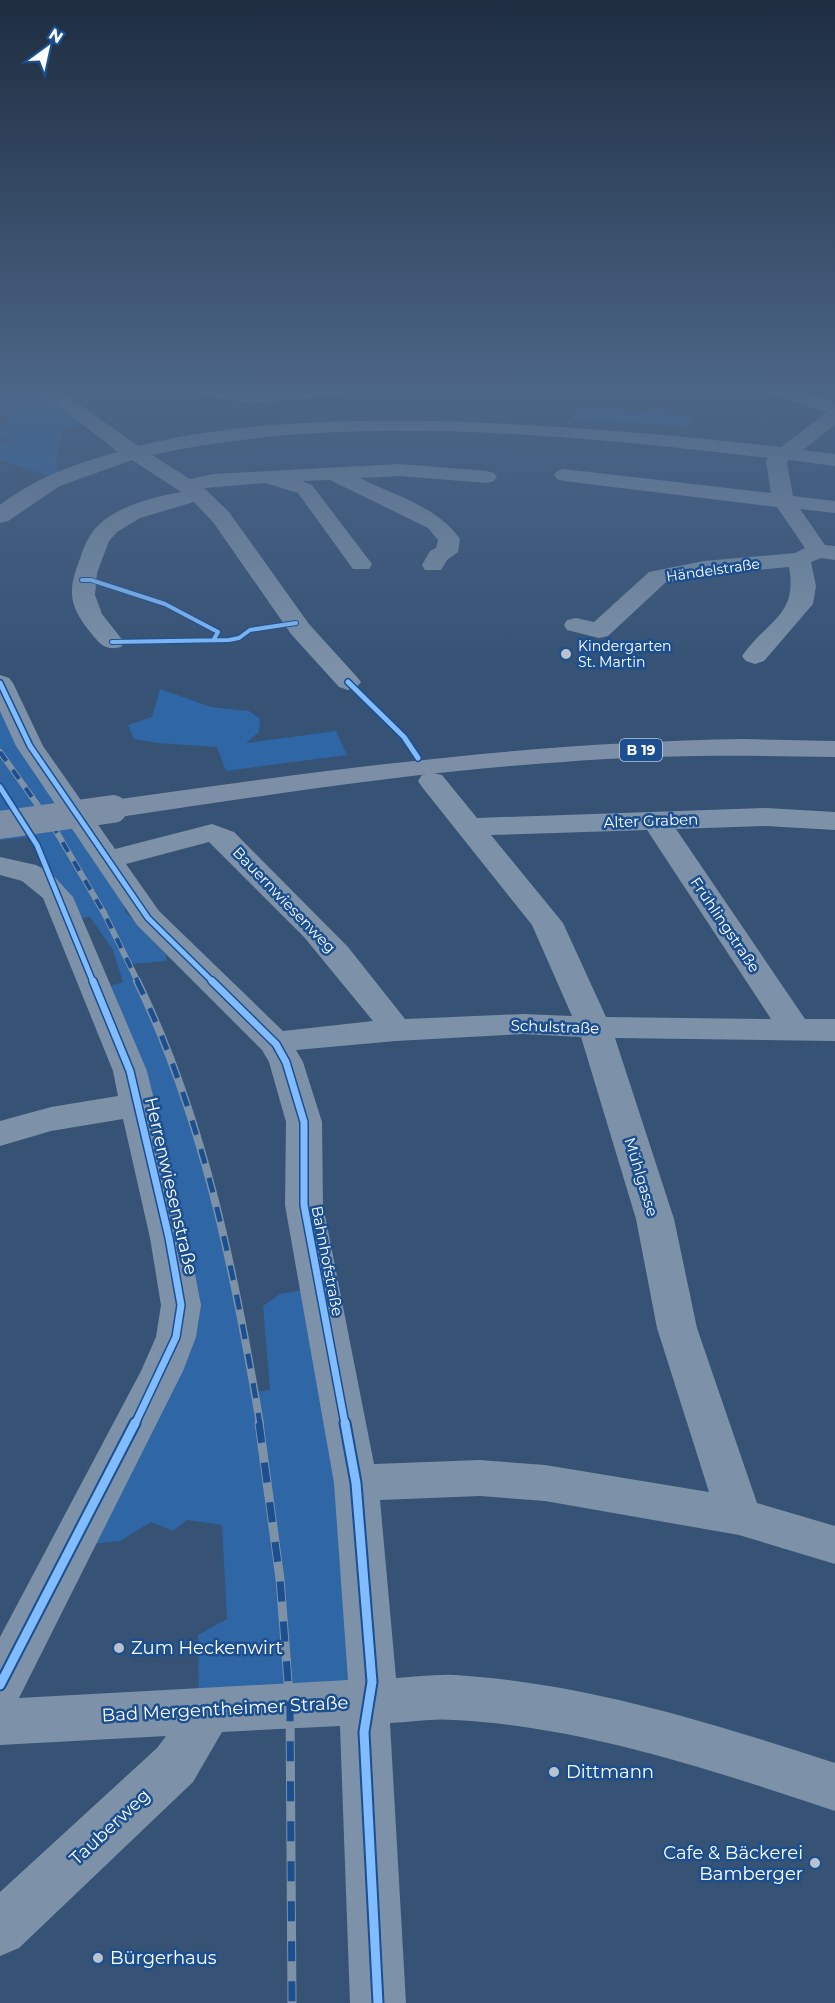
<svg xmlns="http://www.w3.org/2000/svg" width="835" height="2003" font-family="Montserrat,sans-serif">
<rect width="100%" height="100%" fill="#365274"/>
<path fill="#2f66a5" d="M 0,389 L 38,389 L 82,423 L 63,431 L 55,461 L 59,473 L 51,476 L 0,460 L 0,444 L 11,439 L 0,435 L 0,423 L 12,417 L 0,413 Z
M 577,407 L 692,416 L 689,427 L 572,418 Z
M 0,683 L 126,888 L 125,911 L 166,955 L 166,961 L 131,964 C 156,1021 180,1078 199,1138 C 224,1221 239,1307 255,1392 L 270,1390 L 263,1306 L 280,1294 L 319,1287 L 372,1682 L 199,1712 L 198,1635 L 227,1619 L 222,1525 L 187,1520 L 173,1531 L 151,1522 L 120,1541 L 74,1546 L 176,1337 L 98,990 L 123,982 L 113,950 L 90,917 L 68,919 C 54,892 45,865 32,837 L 0,840 Z
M 160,689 L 211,707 L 249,711 L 260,719 L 259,732 L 246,743 L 336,731 L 347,755 L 226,771 L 217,747 L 158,743 L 134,739 L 128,725 L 152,717 Z"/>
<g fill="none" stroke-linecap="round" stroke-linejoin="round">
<path fill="#7d92a8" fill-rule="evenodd" d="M 37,389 L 58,389 L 138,446 C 234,422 333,420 432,421 C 549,424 665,434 781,447 L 827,412 L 768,393 L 766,389 L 793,389 L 835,402 L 835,425 L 803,450 L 835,454 L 835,466 L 789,460 L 787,463 L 793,496 L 835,501 L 835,513 L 800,509 L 825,545 L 835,546 L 835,560 L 821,558 L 811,562 L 816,586 L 813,604 L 764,661 L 755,664 L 746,661 L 742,656 C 767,620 798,616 789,567 L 704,575 L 665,583 L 608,636 L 599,638 L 567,630 L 564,625 L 567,620 L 576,618 L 594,622 L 649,572 L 704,561 L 795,553 L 805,548 L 777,507 L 564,481 L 557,479 L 554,475 L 557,471 L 564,469 L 771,493 L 766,461 L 768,458 C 573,435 345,412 152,455 L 190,479 L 213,474 L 399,464 L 487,471 L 494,473 L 497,477 L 494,481 L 487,483 L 399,476 L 360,478 C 394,495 438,507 460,539 L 458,552 L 447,560 L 441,570 L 425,570 L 422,565 L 430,551 L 436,548 L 438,540 L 428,528 L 330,480 L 302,481 L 312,485 L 372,564 L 369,569 L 353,569 L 298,493 L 265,483 L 204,488 L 229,512 L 309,624 L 357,677 L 361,682 L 357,687 L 348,690 L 339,687 L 291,634 L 213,522 L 194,502 L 140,518 L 117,532 L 109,541 L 97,573 L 95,595 L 102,614 L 124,642 L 121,647 C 105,651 100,644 91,633 C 67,604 68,589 81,556 C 85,542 92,530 103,521 C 125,504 154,497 181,492 L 132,460 L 60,486 L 8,521 L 0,523 L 0,505 C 35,478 76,463 118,452 Z
M 192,389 L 253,391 L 349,389 L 340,395 L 253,403 L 201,395 L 194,393 Z
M 0,675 L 9,678 L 13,683 L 43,746 L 115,849 L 212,824 L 234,832 L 348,947 L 405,1019 L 523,1014 L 572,1016 L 532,925 L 422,787 L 418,781 L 422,775 L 432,773 L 442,775 L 477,818 L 766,808 L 835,812 L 835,830 L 766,826 L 676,829 L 805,1019 L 835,1019 L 835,1041 L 615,1038 L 674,1219 L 697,1328 L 757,1503 L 835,1526 L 835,1564 L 739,1535 L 545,1501 L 480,1496 L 380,1500 L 396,1678 C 415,1677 436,1674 455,1675 C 585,1683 712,1723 835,1763 L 835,1811 C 715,1771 581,1726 454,1720 C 433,1718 411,1722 390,1723 L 406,2003 L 350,2003 L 340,1726 L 222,1732 L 193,1782 L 19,1948 L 0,1956 L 0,1892 L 157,1748 L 166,1736 L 0,1745 L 0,1637 L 141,1371 L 156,1337 L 161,1305 L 150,1238 L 123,1119 L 51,1131 L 0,1146 L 0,1121 L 51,1107 L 118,1096 L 113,1071 L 43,898 L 22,881 L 0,875 L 0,857 L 36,865 L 50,872 L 73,897 L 147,1071 L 188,1238 L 201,1305 L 196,1337 L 183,1371 L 19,1698 L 348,1680 L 334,1483 L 285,1205 L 286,1122 L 269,1062 L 262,1050 L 137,925 L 16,746 L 0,711 ZM 647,830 L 771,1019 L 606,1017 L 563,923 L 491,835 ZM 209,842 L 304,937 L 373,1021 L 283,1031 L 159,911 L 126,864 ZM 523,1034 L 581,1037 L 636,1219 L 657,1328 L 709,1492 L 545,1465 L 480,1460 L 374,1464 L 323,1205 L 322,1122 L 303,1062 L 296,1050 L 396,1041 Z"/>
<path fill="#7d8ea7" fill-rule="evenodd" d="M 744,739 L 835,741 L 835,757 C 744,755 654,755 563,762 C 412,772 262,796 113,818 L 103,815 L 99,809 L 103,803 L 113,800 C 323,770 532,742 744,739 Z"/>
<defs>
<path id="rail-far2" d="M 0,752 L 56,831 L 104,913 L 138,982"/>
<path id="rail-far1" d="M 137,981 C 204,1119 235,1274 260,1424"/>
<path id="rail" d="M 259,1423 L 280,1579 L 290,1707 L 292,2003"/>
</defs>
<use href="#rail-far2" stroke="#7e92a7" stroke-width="6"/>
<use href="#rail-far1" stroke="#7e92a7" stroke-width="8"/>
<use href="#rail" stroke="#7e92a7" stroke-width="9"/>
<use href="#rail-far2" stroke="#1b4f8f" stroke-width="4" stroke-dasharray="11" stroke-linecap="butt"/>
<use href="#rail-far1" stroke="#1b4f8f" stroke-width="5" stroke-dasharray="15" stroke-linecap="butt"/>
<use href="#rail" stroke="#1b4f8f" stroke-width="7" stroke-dasharray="20" stroke-linecap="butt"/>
<path stroke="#7d8ea7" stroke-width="28" d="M 0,825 L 113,809"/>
<defs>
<path id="cycleway-far3" d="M 82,580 L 91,580 L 165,604 L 218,632 L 214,639
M 112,642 L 229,640 L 239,638 L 250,630 L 296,623"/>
<path id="cycleway-far2" d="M 348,682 L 404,737 L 418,758
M 0,683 L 30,746 L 148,918 L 213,982
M 0,787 L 37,845 L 93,982"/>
<path id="cycleway-far1" d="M 93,981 L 130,1071 L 169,1238 L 181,1305 L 176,1337 L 135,1424
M 212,981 L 276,1044 L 286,1062 L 304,1122 L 304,1205 L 345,1424"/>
<path id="cycleway" d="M 345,1423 L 356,1483 L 372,1682 L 364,1732 L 378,2003
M 0,1685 L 135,1423"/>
</defs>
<use href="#cycleway-far3" stroke="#1b4f8f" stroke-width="6"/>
<use href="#cycleway-far2" stroke="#1b4f8f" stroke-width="8"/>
<use href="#cycleway-far1" stroke="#1b4f8f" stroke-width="10"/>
<use href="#cycleway" stroke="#1b4f8f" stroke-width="13"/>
<use href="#cycleway-far3" stroke="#80bcff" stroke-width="4"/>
<use href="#cycleway-far2" stroke="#80bcff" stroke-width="5"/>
<use href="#cycleway-far1" stroke="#80bcff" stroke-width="7"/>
<use href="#cycleway" stroke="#80bcff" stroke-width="9"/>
</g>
<linearGradient id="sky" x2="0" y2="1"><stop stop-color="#1e2d40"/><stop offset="0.58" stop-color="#4c6688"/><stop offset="1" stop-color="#4c6688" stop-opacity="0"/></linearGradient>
<rect width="835" height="669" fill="url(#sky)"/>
<g fill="#b9c2ce" stroke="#1b4f8f" stroke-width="2">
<circle cx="566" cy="654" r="6"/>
<circle cx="119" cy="1648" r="6"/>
<circle cx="554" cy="1772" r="6"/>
<circle cx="815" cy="1863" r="6"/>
<circle cx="98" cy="1958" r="6"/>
</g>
<g text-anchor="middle" stroke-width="5" stroke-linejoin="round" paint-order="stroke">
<g font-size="14" fill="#fff" stroke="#1b4f8f">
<text transform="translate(713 570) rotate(-8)" y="5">Händelstraße</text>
</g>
<g font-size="14" fill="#fff" stroke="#1b4f8f" text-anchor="start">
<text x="578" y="651">Kindergarten<tspan x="578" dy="16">St. Martin</tspan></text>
</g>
<rect fill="#1b4f8f" stroke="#bbcadd" stroke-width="1.5" x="620" y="739" width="42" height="22" rx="4.5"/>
<g font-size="14" font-weight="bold" fill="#fff">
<text x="641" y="755">B 19</text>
</g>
<g font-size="15" fill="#fff" stroke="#1b4f8f">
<text transform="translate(651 821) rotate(-2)" y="5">Alter Graben</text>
<text transform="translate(284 900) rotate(46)" y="5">Bauernwiesenweg</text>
<text transform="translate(725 925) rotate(56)" y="5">Frühlingstraße</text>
<text transform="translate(555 1027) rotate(2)" y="5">Schulstraße</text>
<text transform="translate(641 1177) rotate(73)" y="5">Mühlgasse</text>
<text transform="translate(327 1261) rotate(79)" y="5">Bahnhofstraße</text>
</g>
<g font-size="18" fill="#fff" stroke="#1b4f8f">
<text transform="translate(171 1186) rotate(77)" y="6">Herrenwiesenstraße</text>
<text transform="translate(225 1709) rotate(-3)" y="6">Bad Mergentheimer Straße</text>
<text transform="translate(110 1827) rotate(-43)" y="6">Tauberweg</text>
</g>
<g font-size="18" fill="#fff" stroke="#1b4f8f" text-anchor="start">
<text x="131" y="1654">Zum Heckenwirt</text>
<text x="566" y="1778">Dittmann</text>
<text x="803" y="1859" text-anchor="end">Cafe &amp; Bäckerei<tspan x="803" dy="21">Bamberger</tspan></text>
<text x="110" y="1964">Bürgerhaus</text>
</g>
</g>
<g transform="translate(48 48) rotate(33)" stroke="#1b4f8f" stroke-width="4.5" paint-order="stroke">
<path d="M0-4.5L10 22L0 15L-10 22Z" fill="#ffffff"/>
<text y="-9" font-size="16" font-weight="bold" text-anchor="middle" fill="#ffffff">N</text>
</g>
</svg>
